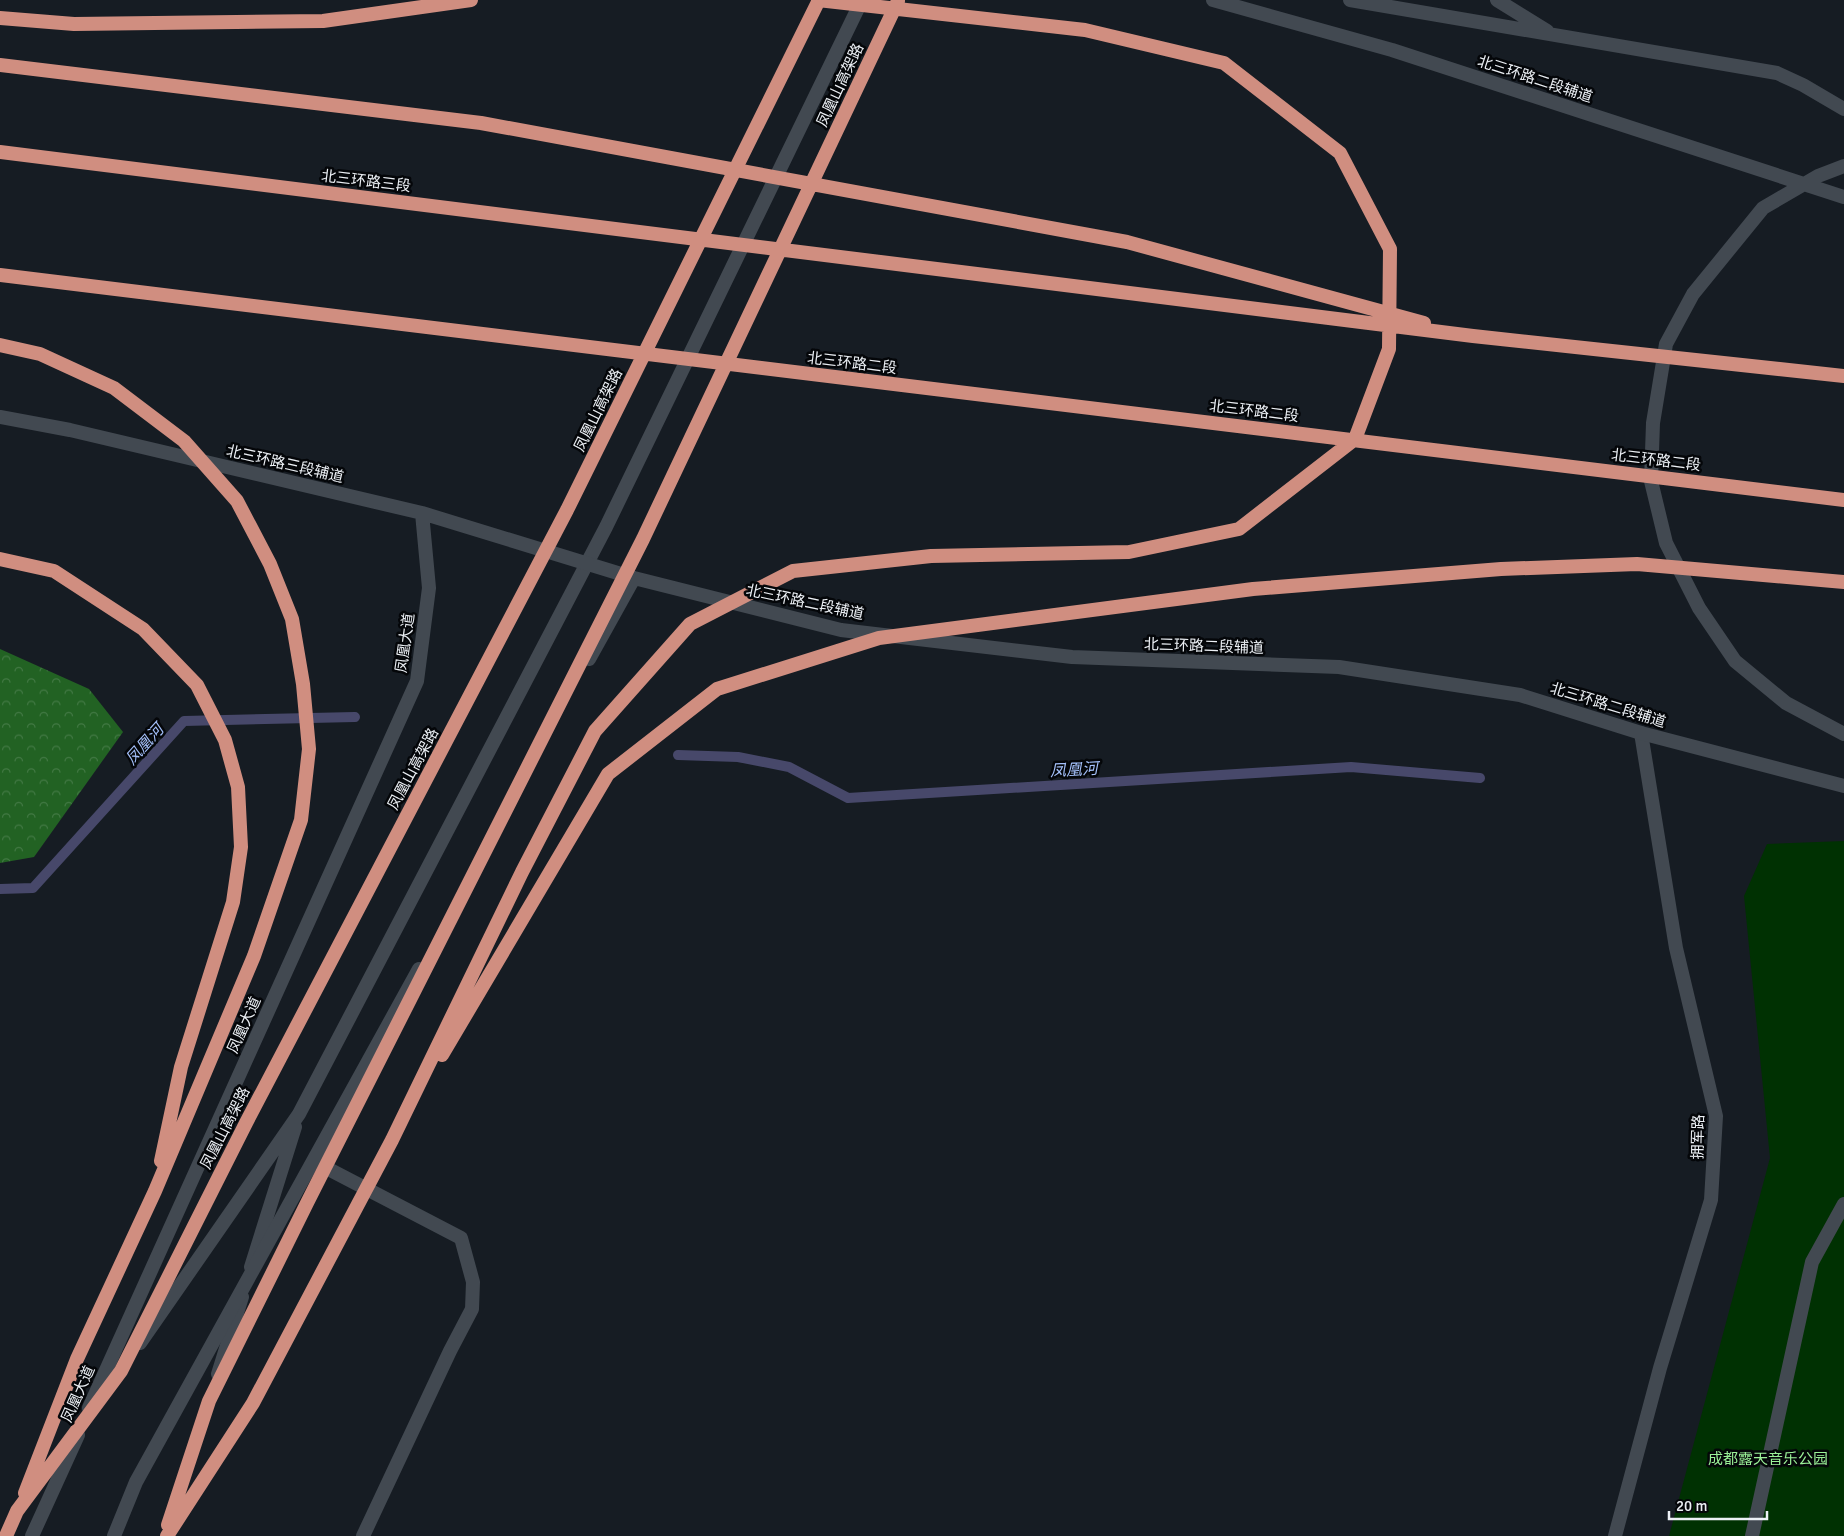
<svg xmlns="http://www.w3.org/2000/svg" width="1844" height="1536" font-family="Signika,'Noto Sans SC',sans-serif">
<defs>
<pattern id="forest-crowns" width="20" height="18" patternUnits="userSpaceOnUse" patternTransform="scale(1.25)"><rect width="20" height="18" fill="#226223"/><path d="M2 6a3 3 0 1 1 6 0M12 15a3 3 0 1 1 6 0" fill="none" stroke="#427944"/></pattern>
</defs>
<rect width="100%" height="100%" fill="#161c23"/>
<path fill="#003102" d="M 1844,841 L 1844,1536 L 1669,1536 L 1770,1158 L 1744,896 L 1767,844 Z"/>
<path fill="url(#forest-crowns)" d="M 0,649 L 89,689 L 123,732 L 34,857 L 0,863 Z"/>
<g fill="none" stroke-linecap="round" stroke-linejoin="round">
<path stroke="#47486a" stroke-width="10" d="M 678,755 L 738,757 L 789,767 L 848,798 L 1351,767 L 1480,778
M 0,889 L 33,888 L 184,721 L 355,717"/>
<path stroke="#424951" stroke-width="14" d="M 315,1162 L 461,1238 L 473,1282 L 472,1309 L 450,1351 L 363,1536
M 251,1267 L 295,1127
M 140,1343 L 299,1114 L 606,527 L 862,0
M 218,1374 L 242,1297
M 1752,1536 L 1812,1262 L 1844,1204"/>
<path stroke="#424951" stroke-width="14" d="M 1615,1536 L 1660,1368 L 1711,1200 L 1716,1116 L 1676,948 L 1641,733"/>
<path stroke="#424951" stroke-width="14" d="M 1213,0 L 1392,50 L 1844,197
M 1350,0 L 1777,73 L 1803,85 L 1844,109
M 1497,0 L 1547,31
M 1844,166 L 1818,176 L 1763,208 L 1693,294 L 1666,344 L 1653,423 L 1651,481 L 1666,543 L 1699,608 L 1735,661 L 1786,703 L 1844,734
M 0,417 L 70,430 L 422,513 L 634,578 L 841,630 L 1072,657 L 1339,667 L 1520,695 L 1641,733 L 1844,786
M 589,659 L 634,578
M 89,1408 L 417,681 L 429,588 L 422,513
M 32,1536 L 78,1435
M 114,1536 L 136,1482 L 419,969"/>
<path stroke="#d08e80" stroke-width="14" d="M 0,18 L 74,24 L 323,21 L 471,0
M 0,65 L 481,123 L 1127,242 L 1424,323
M 0,152 L 1473,336 L 1844,376
M 0,275 L 1844,500
M 0,345 L 40,354 L 114,388 L 184,441 L 237,501 L 270,564 L 292,619 L 303,684 L 309,749 L 301,820 L 254,956 L 155,1191 L 77,1359 L 25,1493
M 0,559 L 54,571 L 143,629 L 197,685 L 225,740 L 238,787 L 241,847 L 233,902 L 181,1067 L 161,1161
M 442,1055 L 608,774 L 717,689 L 879,638 L 1253,589 L 1501,569 L 1637,564 L 1844,582
M 168,1525 L 209,1401 L 307,1203 L 643,539 L 898,1
M 6,1536 L 17,1511 L 121,1371 L 246,1123 L 567,510 L 819,0
M 167,1536 L 253,1403 L 392,1140 L 522,872 L 595,731 L 690,624 L 793,571 L 931,556 L 1129,552 L 1239,529 L 1355,439 L 1389,349 L 1390,249 L 1340,153 L 1224,63 L 1085,30 L 818,0"/>
</g>
<g text-anchor="middle" stroke-width="5" stroke-linejoin="round" paint-order="stroke">
<g font-size="15" fill="#ecf0f5" stroke="#040609">
<text transform="translate(1535 79) rotate(18)" y="5">北三环路二段辅道</text>
<text transform="translate(840 85) rotate(-65)" y="5">凤凰山高架路</text>
<text transform="translate(366 181) rotate(7)" y="5">北三环路三段</text>
<text transform="translate(852 363) rotate(7)" y="5">北三环路二段</text>
<text transform="translate(598 410) rotate(-64)" y="5">凤凰山高架路</text>
<text transform="translate(1254 411) rotate(7)" y="5">北三环路二段</text>
<text transform="translate(1656 460) rotate(7)" y="5">北三环路二段</text>
<text transform="translate(285 464) rotate(13)" y="5">北三环路三段辅道</text>
<text transform="translate(805 602) rotate(12)" y="5">北三环路二段辅道</text>
<text transform="translate(405 643) rotate(-82)" y="5">凤凰大道</text>
<text transform="translate(1204 646) rotate(2)" y="5">北三环路二段辅道</text>
<text transform="translate(1608 705) rotate(17)" y="5">北三环路二段辅道</text>
<text transform="translate(413 769) rotate(-62)" y="5">凤凰山高架路</text>
<text transform="translate(244 1025) rotate(-66)" y="5">凤凰大道</text>
<text transform="translate(225 1128) rotate(-63)" y="5">凤凰山高架路</text>
<text transform="translate(1698 1137) rotate(-89)" y="5">拥军路</text>
<text transform="translate(78 1394) rotate(-66)" y="5">凤凰大道</text>
</g>
<g font-size="15" fill="#9bf198" stroke="#040609">
<text x="1768" y="1464">成都露天音乐公园</text>
</g>
<g font-size="16" font-style="italic" fill="#a4c0fa" stroke="#040609">
<text transform="translate(144 744) rotate(-48)" y="6">凤凰河</text>
<text transform="translate(1074 769) rotate(-3)" y="6">凤凰河</text>
</g>
</g>
<path d="M1669 1511v8h98v-8" fill="none" stroke="#ecf0f5" stroke-width="2.5"/>
<text x="1676" y="1511" font-size="15" fill="#ecf0f5" stroke="#040609" stroke-width="4" paint-order="stroke">20 m</text>
</svg>
